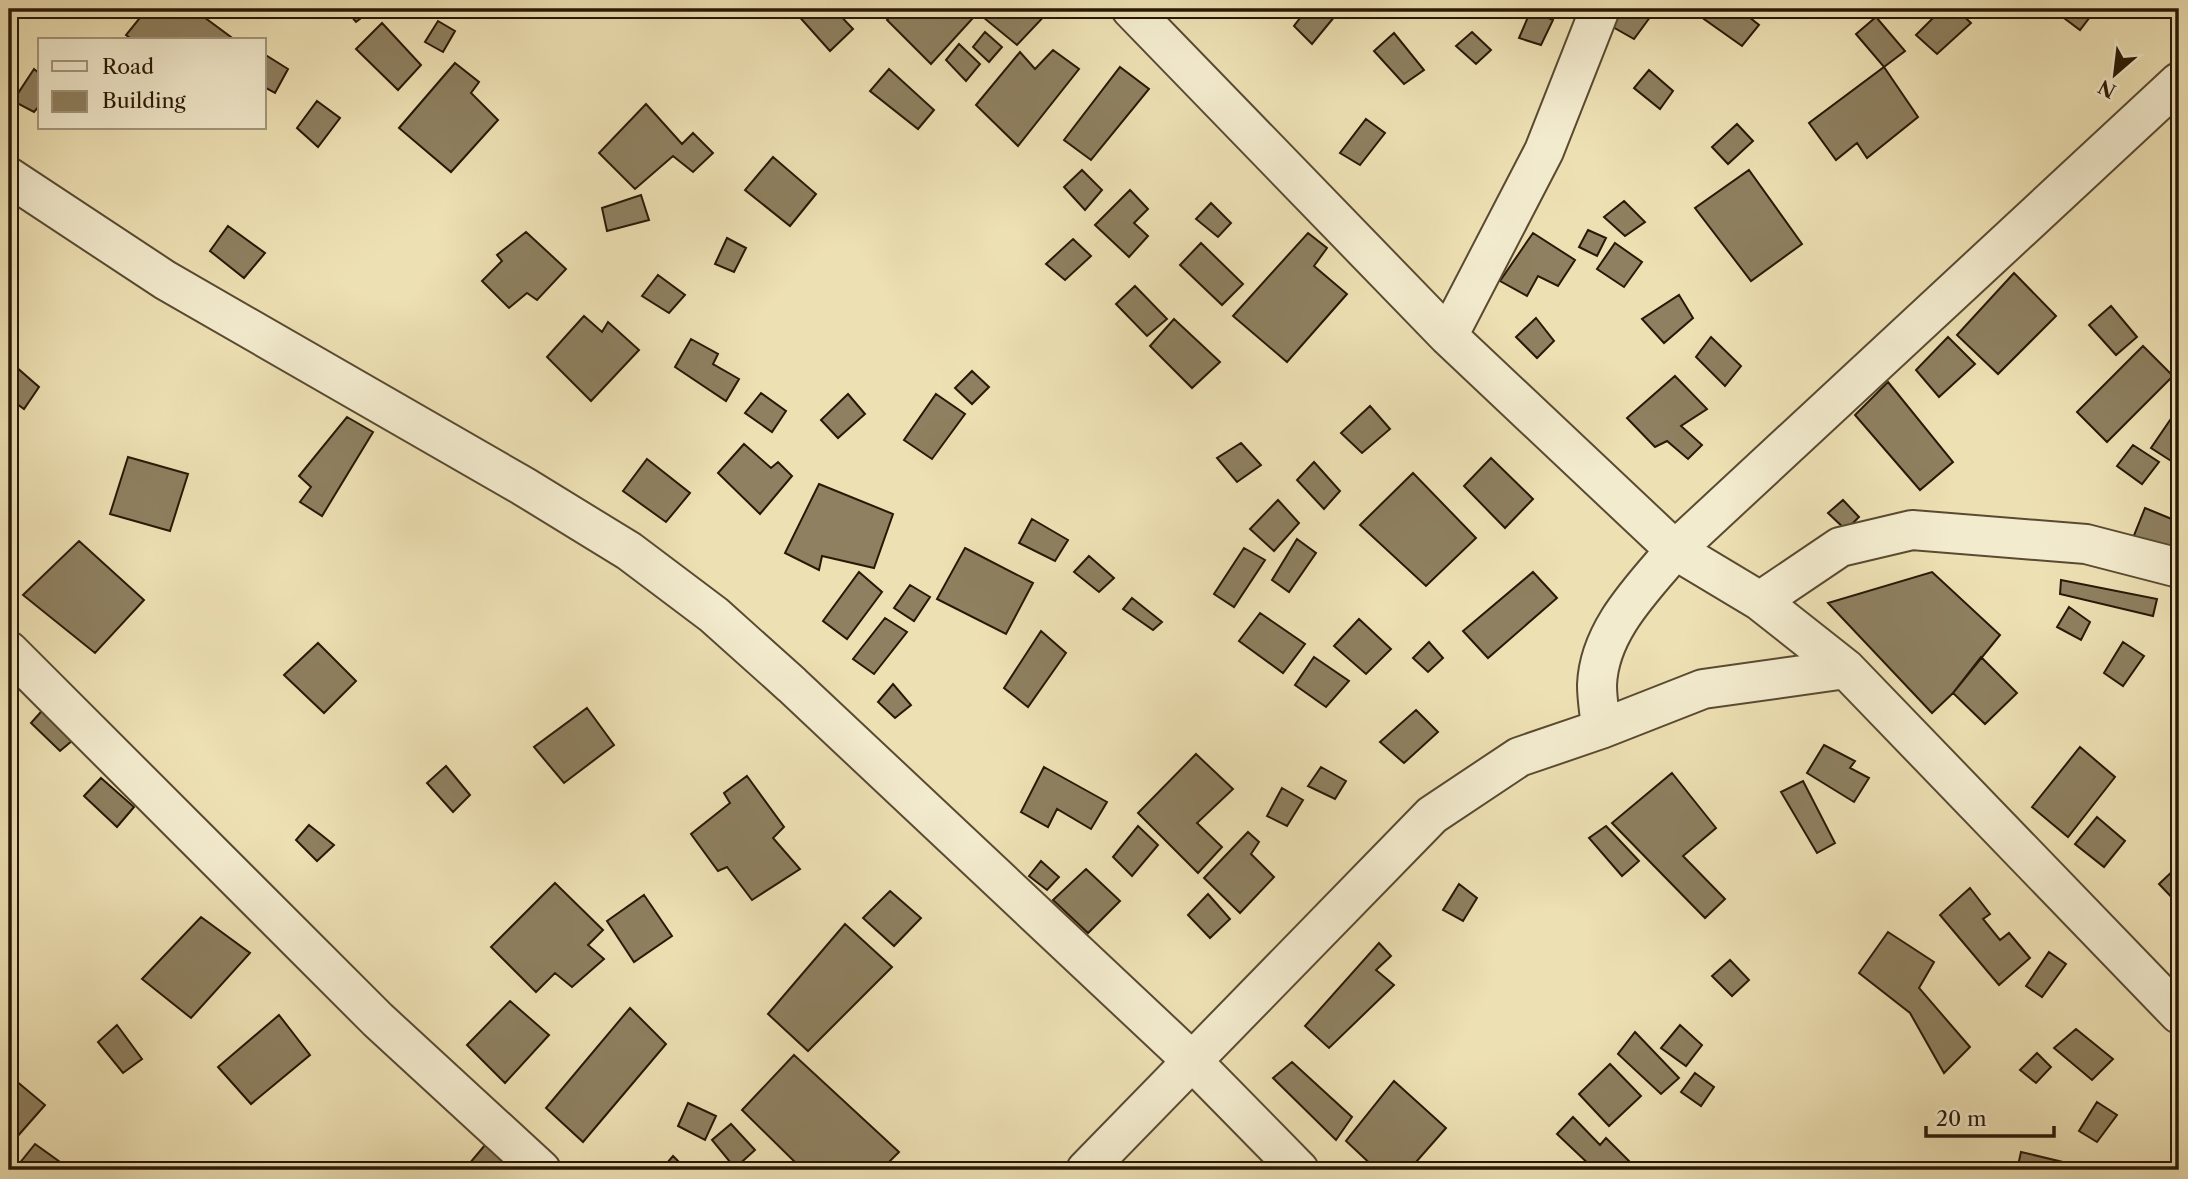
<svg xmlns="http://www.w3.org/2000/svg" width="2188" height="1179" font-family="'Libre Caslon Text',serif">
<rect width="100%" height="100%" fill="#ede0b3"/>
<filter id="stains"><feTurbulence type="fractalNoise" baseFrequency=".00286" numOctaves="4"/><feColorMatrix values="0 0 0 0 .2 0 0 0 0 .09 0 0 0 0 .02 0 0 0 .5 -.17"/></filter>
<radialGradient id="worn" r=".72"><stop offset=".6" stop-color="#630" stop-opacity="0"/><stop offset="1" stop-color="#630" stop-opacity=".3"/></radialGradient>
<path fill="#8e8060" stroke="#281806" stroke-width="2" d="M 147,9 L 169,9 L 176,15 L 180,9 L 193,9 L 235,40 L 133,40 L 126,35 Z
M 345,9 L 373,9 L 356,22 Z
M 800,9 L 834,9 L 853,29 L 830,51 L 796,13 Z
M 898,9 L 962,9 L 972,19 L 931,64 L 887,20 Z
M 982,9 L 1051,9 L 1017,45 L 978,13 Z
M 1307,9 L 1327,9 L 1335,16 L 1312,44 L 1294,26 Z
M 1621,9 L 1656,9 L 1634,39 L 1611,26 Z
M 1713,9 L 1739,9 L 1759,25 L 1742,46 L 1704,19 Z
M 1942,9 L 1956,9 L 1971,23 L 1937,54 L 1916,35 Z
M 2052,9 L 2096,9 L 2080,30 Z
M 1531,10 L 1553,20 L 1541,45 L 1519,38 Z
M 1876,17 L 1905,51 L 1884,67 L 1856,34 Z
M 438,21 L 455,31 L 443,52 L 425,42 Z
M 382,23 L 421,65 L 398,90 L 356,49 Z
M 985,32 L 1002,47 L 989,62 L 973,47 Z
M 1472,32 L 1491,50 L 1476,64 L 1456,46 Z
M 1394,33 L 1424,70 L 1404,84 L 1374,51 Z
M 959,44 L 980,64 L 966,81 L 946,60 Z
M 1053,50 L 1079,69 L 1018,146 L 976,105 L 1020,52 L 1035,69 Z
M 264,54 L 288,69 L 275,93 L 264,87 Z
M 455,63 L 479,82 L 471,93 L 498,120 L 451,172 L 399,128 Z
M 1120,67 L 1149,89 L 1091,160 L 1064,140 Z
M 1884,67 L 1918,117 L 1867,158 L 1857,143 L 1836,160 L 1809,123 Z
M 34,69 L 40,74 L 40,105 L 34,112 L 13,101 Z
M 889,69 L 934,110 L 918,129 L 870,91 Z
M 1649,70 L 1673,91 L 1660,109 L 1634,88 Z
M 317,101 L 340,118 L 318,147 L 297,128 Z
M 646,104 L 682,144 L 693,133 L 713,153 L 693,172 L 673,156 L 635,189 L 599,153 Z
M 1366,119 L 1385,133 L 1360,165 L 1340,153 Z
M 1737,124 L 1753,141 L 1728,164 L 1712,147 Z
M 773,157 L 816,194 L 790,226 L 745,190 Z
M 1082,170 L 1102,190 L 1085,210 L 1064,187 Z
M 1749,170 L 1802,244 L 1751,281 L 1695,208 Z
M 1130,190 L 1148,209 L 1134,223 L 1148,236 L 1129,257 L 1095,225 Z
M 641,195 L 649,220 L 607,231 L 602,208 Z
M 1624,201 L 1645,222 L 1625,236 L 1604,217 Z
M 1211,203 L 1231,223 L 1218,237 L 1196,219 Z
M 228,226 L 265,253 L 244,278 L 210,251 Z
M 1588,230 L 1606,238 L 1597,256 L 1579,247 Z
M 526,232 L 566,269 L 537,300 L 527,293 L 509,308 L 482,281 L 502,261 L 497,255 Z
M 1308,233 L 1327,248 L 1314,266 L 1347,294 L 1287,362 L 1233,316 Z
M 1533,233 L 1575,260 L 1558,286 L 1538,276 L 1527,296 L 1500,281 Z
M 727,238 L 746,248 L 734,272 L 715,264 Z
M 1073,239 L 1091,256 L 1065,280 L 1046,264 Z
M 1201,243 L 1243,284 L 1222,305 L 1180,265 Z
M 1615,243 L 1642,262 L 1624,287 L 1597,269 Z
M 2014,273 L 2056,316 L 1998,374 L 1957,335 Z
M 658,275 L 685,295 L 669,313 L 642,296 Z
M 1135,286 L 1167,319 L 1147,336 L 1116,304 Z
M 1679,295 L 1693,318 L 1664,343 L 1642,319 Z
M 2111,306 L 2137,337 L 2116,355 L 2089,325 Z
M 584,316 L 602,332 L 608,322 L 639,350 L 591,401 L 547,357 Z
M 1536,318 L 1554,341 L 1537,358 L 1516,337 Z
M 1174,319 L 1220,362 L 1192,388 L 1150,346 Z
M 1711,337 L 1741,366 L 1725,386 L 1696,357 Z
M 1948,337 L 1975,364 L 1939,397 L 1916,370 Z
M 691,339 L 718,354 L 713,364 L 739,379 L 726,401 L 675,367 Z
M 2143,346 L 2173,376 L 2107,442 L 2077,412 Z
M 15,366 L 39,387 L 24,409 L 9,398 L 9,376 Z
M 972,371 L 989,387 L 972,404 L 955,388 Z
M 1675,376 L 1707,409 L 1681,426 L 1702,445 L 1688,459 L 1667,441 L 1655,447 L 1627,418 Z
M 1888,382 L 1953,462 L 1920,490 L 1855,415 Z
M 761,393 L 786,411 L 772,432 L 745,413 Z
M 848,394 L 865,414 L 838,438 L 821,420 Z
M 936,394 L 965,414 L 932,459 L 904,440 Z
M 1370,406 L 1390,429 L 1362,453 L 1341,433 Z
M 2179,407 L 2179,466 L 2151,448 Z
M 347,417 L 373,432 L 322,516 L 300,502 L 311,487 L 299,476 Z
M 1241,443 L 1261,465 L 1237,482 L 1217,458 Z
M 744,444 L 771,468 L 778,462 L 792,476 L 760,514 L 718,473 Z
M 2133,445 L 2159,462 L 2142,484 L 2117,466 Z
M 128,457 L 188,474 L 170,531 L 110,514 Z
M 1491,458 L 1533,499 L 1505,528 L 1464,486 Z
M 647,459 L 690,493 L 666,522 L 623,491 Z
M 1314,462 L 1340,491 L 1324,509 L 1297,480 Z
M 1413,473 L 1476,538 L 1426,586 L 1360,525 Z
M 819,484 L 893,514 L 874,568 L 822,556 L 819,570 L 785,553 Z
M 1278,500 L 1299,523 L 1274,551 L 1250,529 Z
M 1843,500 L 1859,517 L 1846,530 L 1828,513 Z
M 2145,508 L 2179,522 L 2179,554 L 2133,538 Z
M 1032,519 L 1068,540 L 1055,561 L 1019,543 Z
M 1297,539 L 1316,553 L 1289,592 L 1272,580 Z
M 79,541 L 144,600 L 95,653 L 23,595 Z
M 965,548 L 1033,583 L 1006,634 L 937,599 Z
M 1244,548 L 1265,560 L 1234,607 L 1214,594 Z
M 1089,556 L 1114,578 L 1099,592 L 1074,572 Z
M 859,572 L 882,592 L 847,639 L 823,621 Z
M 1533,572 L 1557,598 L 1488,658 L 1463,631 Z
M 1932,572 L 2000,635 L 1953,693 L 1932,713 L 1828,603 Z
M 2061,580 L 2157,599 L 2153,616 L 2060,594 Z
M 910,585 L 930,597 L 914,621 L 894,608 Z
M 1132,598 L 1162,622 L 1153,630 L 1123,609 Z
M 2069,607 L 2090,622 L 2081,640 L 2057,627 Z
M 1260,613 L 1305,644 L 1283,673 L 1239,641 Z
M 885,618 L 907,632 L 874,674 L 853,659 Z
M 1359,619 L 1391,649 L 1366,674 L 1334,646 Z
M 1041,631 L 1066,653 L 1028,707 L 1004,688 Z
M 1429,642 L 1443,658 L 1428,672 L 1413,658 Z
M 2123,642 L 2144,656 L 2123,686 L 2104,673 Z
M 318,643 L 356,681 L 324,713 L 284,675 Z
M 1314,657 L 1349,681 L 1326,707 L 1295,685 Z
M 1981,657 L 2017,693 L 1985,724 L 1953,693 Z
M 893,684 L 911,705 L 895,718 L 878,702 Z
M 48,704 L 79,735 L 60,751 L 31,723 Z
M 587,708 L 614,745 L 564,783 L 534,747 Z
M 1416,710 L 1438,732 L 1404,763 L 1380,742 Z
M 1824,745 L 1855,761 L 1850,768 L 1869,778 L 1854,802 L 1807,773 Z
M 2080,747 L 2115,777 L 2068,837 L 2032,807 Z
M 1196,754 L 1233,789 L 1197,823 L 1222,847 L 1198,873 L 1138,813 Z
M 446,766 L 470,795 L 453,812 L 427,783 Z
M 1044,767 L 1107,802 L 1091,829 L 1057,809 L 1048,827 L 1021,812 Z
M 1321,767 L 1346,781 L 1335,799 L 1308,786 Z
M 1672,773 L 1716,828 L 1683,856 L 1725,899 L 1705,918 L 1612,823 Z
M 747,776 L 784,827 L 773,838 L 800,869 L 752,900 L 727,867 L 718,871 L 691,834 L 730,803 L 724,793 Z
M 101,778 L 134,807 L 117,827 L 84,796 Z
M 1803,781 L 1835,843 L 1817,853 L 1781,792 Z
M 1282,788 L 1303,800 L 1287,826 L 1267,816 Z
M 2097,817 L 2125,841 L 2104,867 L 2075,844 Z
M 309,825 L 334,845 L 317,861 L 296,840 Z
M 1138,826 L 1158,845 L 1132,876 L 1113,857 Z
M 1606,826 L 1639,861 L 1622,876 L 1589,838 Z
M 1248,832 L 1259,842 L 1251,854 L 1274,877 L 1240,913 L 1204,878 Z
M 1041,861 L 1059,877 L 1047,890 L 1029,876 Z
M 2177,867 L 2179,869 L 2179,905 L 2159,884 Z
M 1086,869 L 1120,901 L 1088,933 L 1053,900 Z
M 555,883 L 603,930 L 588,945 L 604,959 L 572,987 L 555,973 L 536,992 L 491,947 Z
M 1459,884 L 1477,898 L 1463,921 L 1443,910 Z
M 1970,888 L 1990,914 L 1983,919 L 2000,940 L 2009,933 L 2030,958 L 1999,985 L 1940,915 Z
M 890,891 L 921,918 L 894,946 L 863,918 Z
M 1208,894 L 1230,919 L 1210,938 L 1188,915 Z
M 644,895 L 672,936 L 634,962 L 607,921 Z
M 201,917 L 250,953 L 191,1018 L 142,979 Z
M 845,924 L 892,967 L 808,1051 L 768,1014 Z
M 1888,932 L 1934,962 L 1919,988 L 1970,1047 L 1944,1073 L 1910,1013 L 1859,973 Z
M 1379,943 L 1391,956 L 1376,970 L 1394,985 L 1329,1048 L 1305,1026 Z
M 2049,952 L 2066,964 L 2042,997 L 2026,986 Z
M 1730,960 L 1749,980 L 1732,996 L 1712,976 Z
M 510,1001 L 549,1035 L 505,1083 L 467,1045 Z
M 630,1008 L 666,1044 L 583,1142 L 546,1108 Z
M 279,1015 L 310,1055 L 251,1104 L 218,1067 Z
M 117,1025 L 142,1059 L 123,1073 L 98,1042 Z
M 1680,1025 L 1702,1045 L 1686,1066 L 1661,1048 Z
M 2076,1029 L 2113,1059 L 2092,1080 L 2054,1048 Z
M 1635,1032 L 1679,1078 L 1661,1094 L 1618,1054 Z
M 2037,1053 L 2051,1067 L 2036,1083 L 2020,1070 Z
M 794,1055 L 899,1152 L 881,1170 L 803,1170 L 742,1110 Z
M 1292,1062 L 1352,1117 L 1336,1140 L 1273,1078 Z
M 1610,1064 L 1641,1096 L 1609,1126 L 1579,1094 Z
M 1695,1073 L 1714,1087 L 1701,1106 L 1681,1092 Z
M 9,1075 L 45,1105 L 9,1146 Z
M 1394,1081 L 1446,1128 L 1409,1170 L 1377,1170 L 1346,1141 Z
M 2097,1102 L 2117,1115 L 2097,1142 L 2079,1131 Z
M 688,1103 L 716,1116 L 705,1140 L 678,1126 Z
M 1573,1117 L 1600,1145 L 1606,1138 L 1634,1166 L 1630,1170 L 1595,1170 L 1557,1134 Z
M 731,1124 L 755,1150 L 735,1168 L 712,1140 Z
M 35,1144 L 60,1162 L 53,1170 L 29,1170 L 19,1164 Z
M 485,1145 L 510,1167 L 506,1170 L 464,1170 Z
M 2021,1152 L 2084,1167 L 2083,1170 L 2017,1170 Z
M 673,1156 L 687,1170 L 661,1170 Z"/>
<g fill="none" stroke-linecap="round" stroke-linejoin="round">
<defs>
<path id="street" d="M 1131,9 L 1448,336 L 1675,550 L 1760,601 L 1846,669 L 2179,1014
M 9,177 L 165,280 L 523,486 L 629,551 L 714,615 L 792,685 L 1192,1061 L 1299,1170
M 1448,336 L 1544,151 L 1600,9
M 1760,601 L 1840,547 L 1912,530 L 2086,544 L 2179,568
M 9,651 L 378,1020 L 541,1170
M 1601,729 C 1600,715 1597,700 1597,685 C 1599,631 1642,589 1675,550 L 2179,82
M 1086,1170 L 1432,815 L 1519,757 L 1601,729 L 1703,689 L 1846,669"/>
</defs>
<use href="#street" stroke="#594a31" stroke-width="42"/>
<use href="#street" stroke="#f3ebce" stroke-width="38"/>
</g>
<rect width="2188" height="1179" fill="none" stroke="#ede0b3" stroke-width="35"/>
<rect x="10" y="10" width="2167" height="1158" fill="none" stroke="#281806" stroke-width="3.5"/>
<rect x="18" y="18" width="2153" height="1144" fill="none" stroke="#281806" stroke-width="2"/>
<rect x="38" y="38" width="228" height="91" fill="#f3ebce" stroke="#a2977e" stroke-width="2"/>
<rect x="52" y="61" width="35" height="10" fill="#f3ebce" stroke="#a2977e" stroke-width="2"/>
<text x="102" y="74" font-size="21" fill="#281806">Road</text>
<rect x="52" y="91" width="35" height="21" fill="#8e8060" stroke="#a2977e" stroke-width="2"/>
<text x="102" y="108" font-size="21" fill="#281806">Building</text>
<g transform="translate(2115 74) rotate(208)" stroke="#f3ebce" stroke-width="5" paint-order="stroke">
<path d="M0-5L12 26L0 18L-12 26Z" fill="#281806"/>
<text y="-10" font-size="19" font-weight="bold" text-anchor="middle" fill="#281806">N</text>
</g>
<path d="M1926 1126v10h128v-10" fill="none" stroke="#281806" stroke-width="3.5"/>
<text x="1936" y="1126" font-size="21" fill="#281806" stroke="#f3ebce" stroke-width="5" paint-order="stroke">20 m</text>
<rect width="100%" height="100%" filter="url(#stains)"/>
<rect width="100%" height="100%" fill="url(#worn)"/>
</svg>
